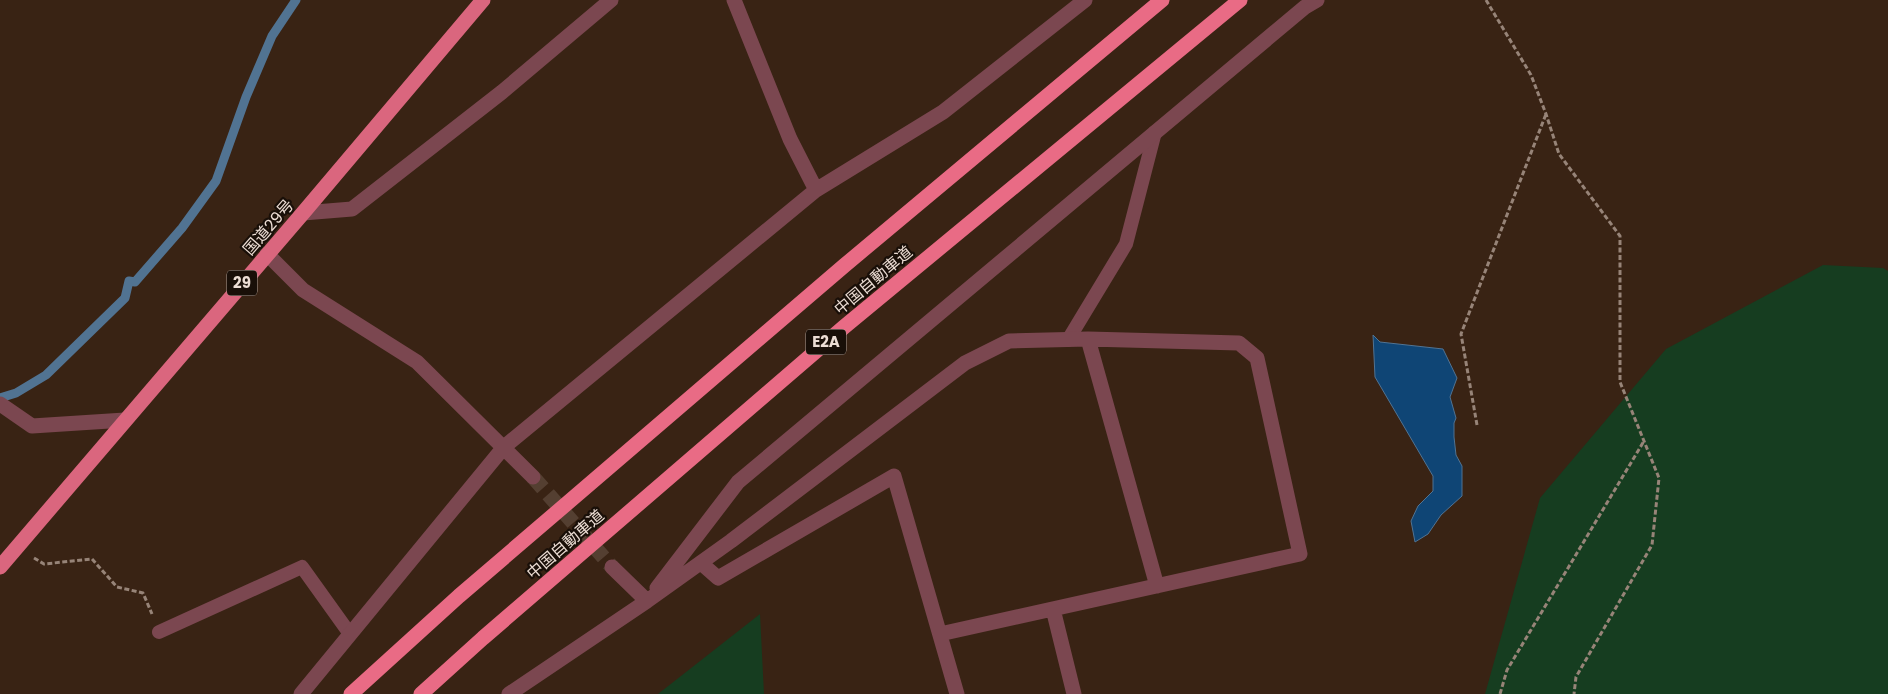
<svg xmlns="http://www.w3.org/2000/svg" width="1888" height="694" font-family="Poppins,'Noto Sans JP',sans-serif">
<rect width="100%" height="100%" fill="#392314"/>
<path fill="#163d20" d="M 1823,265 L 1883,268 L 1888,271 L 1888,694 L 1485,694 L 1540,498 L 1666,349 Z
M 760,614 L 764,694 L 658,694 Z"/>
<path fill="#0f4575" stroke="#517392" d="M 1373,335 L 1380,342 L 1443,349 L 1457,378 L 1450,397 L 1456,418 L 1454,423 L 1454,437 L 1456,455 L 1462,466 L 1462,496 L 1441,515 L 1428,534 L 1415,542 L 1411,521 L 1418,506 L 1433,491 L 1433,476 L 1375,377 Z"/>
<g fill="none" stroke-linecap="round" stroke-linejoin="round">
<path stroke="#517392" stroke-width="9" d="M 0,398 L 16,393 L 46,375 L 125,298 L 129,281 L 135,282 L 182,228 L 216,181 L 246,97 L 272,36 L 296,0"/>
<path stroke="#543f31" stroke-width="15" stroke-dasharray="15 8" stroke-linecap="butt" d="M 533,477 L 612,567"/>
<path stroke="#978478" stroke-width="3" stroke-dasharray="5 2.5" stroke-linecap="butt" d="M 1486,0 L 1531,75 L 1546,114 L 1559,154 L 1620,236 L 1620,382 L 1659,478 L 1652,545 L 1576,677 L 1574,694
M 1477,425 L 1461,334 L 1546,114
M 34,558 L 44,564 L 92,559 L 117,587 L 143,593 L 152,614
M 1500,694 L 1507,670 L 1644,441"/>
<path stroke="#7b4750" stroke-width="14" d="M 1068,340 L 1126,244 L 1155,132
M 159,632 L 302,567 L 350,634"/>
<path stroke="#7b4750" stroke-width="15" d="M 734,0 L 790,139 L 816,190
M 267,254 L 303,290 L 417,362 L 533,477
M 1088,339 L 1157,586
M 0,404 L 32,426 L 125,420
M 701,563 L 718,578 L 894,476 L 957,694
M 612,567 L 647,601
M 657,588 L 738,482 L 1305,7 L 1317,0
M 1053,609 L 1074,694
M 301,694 L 504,447 L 816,190 L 943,112 L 1085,0
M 509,694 L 647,601 L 731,541 L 965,363 L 1009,341 L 1088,339 L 1239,343 L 1257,358 L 1300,554 L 940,634"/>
<path stroke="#7b4750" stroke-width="15" d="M 303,213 L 352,209 L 502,92 L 611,0"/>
<path stroke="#da667e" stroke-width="15" d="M 0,567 L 303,213 L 483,0"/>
<path stroke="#e96b85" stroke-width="15" d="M 351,694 L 459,596 L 845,265 L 1162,0
M 421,694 L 483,638 L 844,327 L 1240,0"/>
</g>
<g text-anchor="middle" stroke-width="4.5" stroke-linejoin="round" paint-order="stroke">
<g fill="#190f08" stroke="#ad9f97" stroke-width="1">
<rect x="227" y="270.5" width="30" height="25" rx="4"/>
<rect x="806" y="329.5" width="40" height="25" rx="4"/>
</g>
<g font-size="15" font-weight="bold" fill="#ecddd4">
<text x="242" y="288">29</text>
<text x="826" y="347">E2A</text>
</g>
<g font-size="16" fill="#ecddd4" stroke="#190f08">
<text transform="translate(268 227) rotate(-49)" y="6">国道29号</text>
<text transform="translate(873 280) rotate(-40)" y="6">中国自動車道</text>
<text transform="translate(565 544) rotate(-41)" y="6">中国自動車道</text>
</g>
</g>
</svg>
